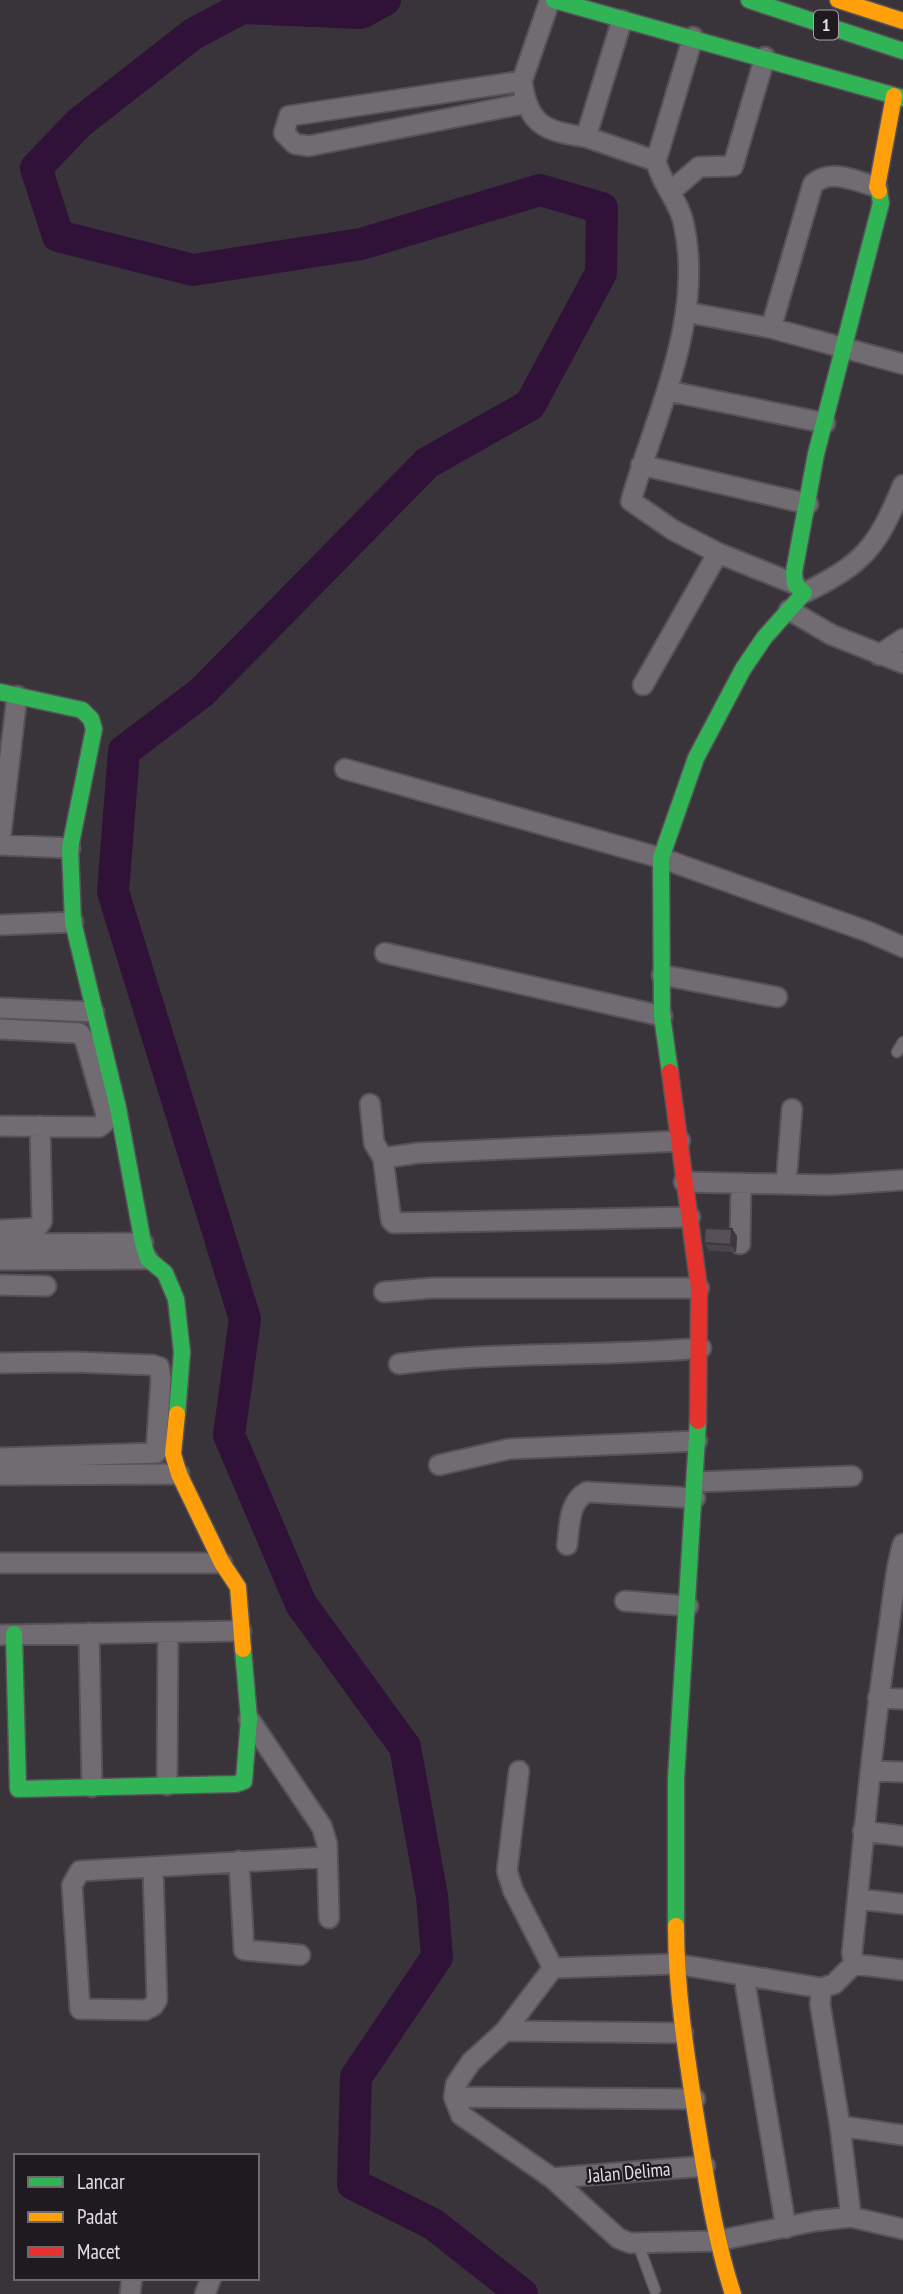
<svg xmlns="http://www.w3.org/2000/svg" width="903" height="2294" font-family="'PT Sans Narrow',sans-serif">
<rect width="100%" height="100%" fill="#39343a"/>
<g fill="none" stroke-linecap="round" stroke-linejoin="round">
<path stroke="#301138" stroke-width="32" d="M 385,0 L 361,13 L 242,8 L 193,34 L 79,123 L 36,168 L 58,236 L 193,270 L 361,244 L 540,190 L 602,208 L 601,273 L 530,405 L 427,463 L 202,692 L 124,751 L 113,892 L 245,1319 L 229,1435 L 301,1604 L 405,1747 L 432,1896 L 437,1957 L 356,2077 L 353,2184 L 433,2224 L 522,2294"/>
<defs>
<path id="lane" d="M 897,1052 L 903,1042
M 638,2244 L 655,2290"/>
<path id="street" d="M 550,0 L 522,81 C 528,126 545,131 586,137
M 622,20 L 586,137 L 656,161
M 693,37 L 656,161 C 661,184 680,202 684,225 C 704,319 656,413 631,501 L 673,530 L 718,553
M 522,81 L 289,116 L 284,133 L 295,144 L 309,146 L 527,103
M 670,192 L 699,167 L 733,166 L 765,57
M 686,312 L 771,328 L 903,364
M 771,328 L 813,184 C 831,168 856,181 877,187
M 668,391 L 825,423
M 641,465 L 808,504
M 804,593 C 865,563 877,547 903,485
M 789,610 L 832,635 L 903,663
M 879,655 L 903,639
M 643,685 L 718,553 L 795,584
M 345,769 L 661,858 L 869,932 L 903,947
M 0,842 L 17,696
M 0,845 L 70,848
M 0,925 L 73,922
M 385,953 L 662,1016
M 662,975 L 777,997
M 0,1008 L 94,1012
M 0,1029 L 79,1033 L 85,1040 L 106,1114 L 105,1122 L 99,1127 L 0,1126
M 370,1104 L 374,1143 L 383,1158 L 418,1153 L 680,1141
M 383,1158 L 391,1220 L 394,1223 L 690,1217
M 684,1182 L 830,1185 L 903,1180
M 786,1184 L 792,1109
M 0,1230 L 37,1228 L 42,1221 L 40,1126
M 0,1244 L 143,1243
M 740,1244 L 741,1183
M 0,1260 L 148,1259
M 0,1285 L 46,1286
M 384,1292 L 432,1288 L 699,1288
M 0,1363 L 74,1362 L 152,1365 L 159,1367 L 161,1379 L 156,1453 L 0,1458
M 399,1364 C 499,1351 601,1357 701,1348
M 439,1465 L 509,1449 L 697,1441
M 0,1475 L 179,1474
M 696,1482 L 852,1476
M 567,1545 C 570,1526 568,1502 587,1492 L 695,1498
M 0,1563 L 222,1563
M 625,1601 L 688,1606
M 89,1633 L 92,1787
M 0,1635 L 241,1631
M 878,1698 L 903,1699
M 249,1719 L 322,1827 L 327,1844 L 329,1918
M 519,1771 L 507,1871 L 513,1890 L 553,1968 L 676,1964 L 821,1988
M 871,1771 L 903,1772
M 167,1785 L 168,1633
M 863,1831 L 903,1836
M 239,1861 L 244,1950 L 300,1955
M 153,1867 L 157,2000 L 153,2006 L 145,2010 L 80,2009 L 72,1885 L 80,1871 L 327,1857
M 858,1899 L 903,1904
M 854,1964 L 852,1953 C 863,1846 872,1740 888,1633 C 893,1603 894,1573 903,1544
M 854,1964 L 834,1984 L 821,1988 L 820,2004 L 840,2126 L 903,2135
M 854,1964 L 903,1970
M 553,1968 L 505,2031 L 471,2062 L 456,2084 L 454,2097 L 461,2115 L 552,2178 L 618,2238 L 630,2243 L 716,2241 L 815,2221 L 851,2217 L 903,2229
M 744,1977 L 786,2228
M 505,2031 L 683,2033
M 454,2097 L 695,2099
M 840,2126 L 851,2217
M 552,2178 L 705,2166
M 130,2294 L 132,2278
M 205,2294 L 211,2278"/>
<path id="fast" d="M 554,0 L 903,98
M 749,0 L 903,51
M 0,692 L 82,710 L 91,719 L 94,729 L 70,848 L 73,922 L 118,1108 L 143,1243 L 148,1259 L 165,1273 L 176,1299 L 182,1352 L 177,1414
M 670,1072 L 662,1016 L 661,858 L 696,758 L 743,669 L 764,638 L 804,593 L 795,584 L 794,572 L 816,454 L 881,203 L 879,191
M 14,1634 L 18,1789 L 236,1784 L 244,1781 L 249,1719 L 243,1649
M 676,1926 L 676,1779 L 698,1421"/>
<path id="slow" d="M 838,0 L 903,21
M 879,191 L 877,187 L 894,96
M 177,1414 L 173,1454 L 179,1474 L 222,1563 L 238,1587 L 243,1649
M 676,1926 C 676,1990 686,2053 696,2117 C 706,2177 714,2236 733,2294"/>
<path id="jam" d="M 670,1072 L 699,1288 L 698,1421"/>
</defs>
<use href="#lane" stroke="#575259" stroke-width="13"/>
<use href="#street" stroke="#575259" stroke-width="23"/>
<use href="#fast" stroke="#575259" stroke-width="19"/>
<use href="#slow" stroke="#575259" stroke-width="19"/>
<use href="#jam" stroke="#575259" stroke-width="19"/>
<use href="#lane" stroke="#716c72" stroke-width="10"/>
<use href="#street" stroke="#716c72" stroke-width="19"/>
<use href="#fast" stroke="#30b455" stroke-width="16"/>
<use href="#slow" stroke="#ff9f0a" stroke-width="16"/>
<use href="#jam" stroke="#e5322d" stroke-width="16"/>
</g>
<path fill="#4b434d" d="M 732,1229 L 737,1236 L 736,1252 L 709,1251 L 704,1243 Z"/>
<path fill="#3d373e" d="M 732,1229 L 737,1236 L 736,1252 L 731,1245 Z"/>
<path fill="#574e59" stroke="#3d373e" stroke-width="2" d="M 705,1228 L 732,1229 L 731,1245 L 704,1243 Z"/>
<g text-anchor="middle" stroke-width="5" stroke-linejoin="round" paint-order="stroke">
<rect fill="#1f1a20" stroke="#a9a2ab" stroke-width="2" x="814" y="10.5" width="24" height="29" rx="5"/>
<g font-size="18" font-weight="bold" fill="#e4dde6">
<text x="826" y="31">1</text>
</g>
<g font-size="19" fill="#e4dde6" stroke="#1f1a20">
<text transform="translate(629 2172) rotate(-5)" y="7">Jalan Delima</text>
</g>
</g>
<rect x="14" y="2154" width="245" height="126" fill="#1f1a20" stroke="#6e686f" stroke-width="2"/>
<rect x="28" y="2177" width="35" height="10" fill="#30b455" stroke="#6e686f" stroke-width="2"/>
<text x="77" y="2189" font-size="21" fill="#e4dde6">Lancar</text>
<rect x="28" y="2212" width="35" height="10" fill="#ff9f0a" stroke="#6e686f" stroke-width="2"/>
<text x="77" y="2224" font-size="21" fill="#e4dde6">Padat</text>
<rect x="28" y="2247" width="35" height="10" fill="#e5322d" stroke="#6e686f" stroke-width="2"/>
<text x="77" y="2259" font-size="21" fill="#e4dde6">Macet</text>
</svg>
